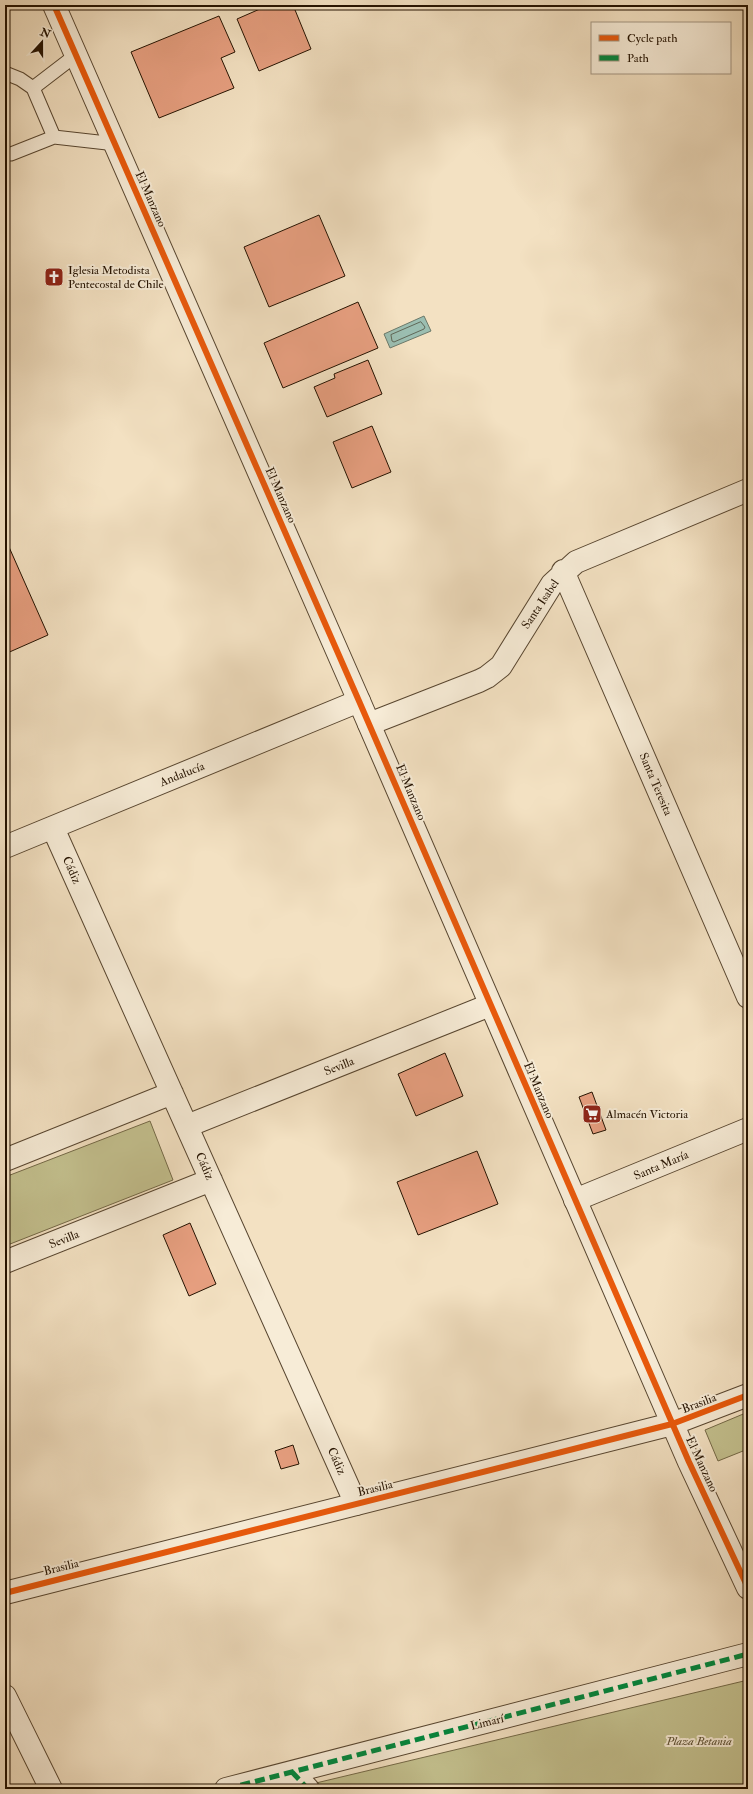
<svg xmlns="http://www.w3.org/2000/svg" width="753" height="1794" font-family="'IM FELL Double Pica',serif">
<rect width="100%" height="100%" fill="#f3e1c2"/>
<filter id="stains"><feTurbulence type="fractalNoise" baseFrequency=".005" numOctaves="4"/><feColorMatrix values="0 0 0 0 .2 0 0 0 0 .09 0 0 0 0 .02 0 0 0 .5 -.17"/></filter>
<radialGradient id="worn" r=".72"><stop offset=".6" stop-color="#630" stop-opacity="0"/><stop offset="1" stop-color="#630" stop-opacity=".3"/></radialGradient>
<path fill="#c3c08e" stroke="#746947" d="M 150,1121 L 173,1180 L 5,1246 L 5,1177 Z
M 748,1412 L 748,1449 L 718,1461 L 705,1430 Z
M 748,1680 L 748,1789 L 322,1789 L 316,1783 Z"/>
<path fill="#9bbeb1" stroke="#6b796a" d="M 424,316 L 431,331 L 390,348 L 384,334 Z"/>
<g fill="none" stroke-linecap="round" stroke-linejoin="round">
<path stroke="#606858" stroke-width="1" d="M 421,322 L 425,327 L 424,329 L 394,342 L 392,341 L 391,335 Z"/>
</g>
<path fill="#e79f80" stroke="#241200" d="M 269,5 L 293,5 L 311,49 L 259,71 L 237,19 Z
M 219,16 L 235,52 L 221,58 L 234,88 L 159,118 L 131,52 Z
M 319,215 L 345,276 L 269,307 L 244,247 Z
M 358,302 L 378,348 L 283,388 L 264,343 Z
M 368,360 L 382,394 L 327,417 L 314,387 L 335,378 L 334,374 Z
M 372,426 L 391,472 L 352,488 L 333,442 Z
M 5,538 L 48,635 L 5,654 Z
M 445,1053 L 463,1096 L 416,1116 L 398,1074 Z
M 592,1092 L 606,1130 L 593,1134 L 579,1097 Z
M 477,1151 L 498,1204 L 418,1235 L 397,1182 Z
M 190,1223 L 216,1284 L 189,1296 L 163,1235 Z
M 293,1445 L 299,1464 L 281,1469 L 275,1451 Z"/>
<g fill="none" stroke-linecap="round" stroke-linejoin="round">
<defs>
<path id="service" d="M 5,73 L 20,79 L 33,88 L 54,137
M 33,88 L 76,55
M 5,154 L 11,154 L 54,137 L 116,144"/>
<path id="minor" d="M 563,571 L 748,997
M 369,724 L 479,681 L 487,677 L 501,666 L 552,584 L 576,562 L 748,490
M 53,828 L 356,1504
M 5,847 L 359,701
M 187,1126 L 490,1005
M 5,1160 L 172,1093
M 575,1200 L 748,1129
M 5,1262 L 211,1180
M 5,1696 L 51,1789
M 292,1772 L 308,1789
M 226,1789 L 748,1654"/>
<path id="tertiary" d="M 54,5 L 359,701 L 689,1462 L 748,1588
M 5,1593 L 672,1424 L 748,1395"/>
</defs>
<use href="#service" stroke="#584630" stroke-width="15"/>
<use href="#minor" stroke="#584630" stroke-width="24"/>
<use href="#tertiary" stroke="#584630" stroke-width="24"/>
<use href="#service" stroke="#f7ecd7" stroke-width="13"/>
<use href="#minor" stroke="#f7ecd7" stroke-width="22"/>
<use href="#tertiary" stroke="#f7ecd7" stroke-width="22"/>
<path stroke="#00873e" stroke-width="5" stroke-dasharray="10 5" stroke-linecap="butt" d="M 292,1772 L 308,1789
M 226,1789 L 748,1654"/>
<defs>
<path id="cycleway" d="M 54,5 L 359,701 L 689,1462 L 748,1588
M 5,1593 L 672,1424 L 748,1395"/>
</defs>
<use href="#cycleway" stroke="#f7ecd7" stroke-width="8"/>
<use href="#cycleway" stroke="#e8590c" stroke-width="6"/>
</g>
<defs>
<symbol id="church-square" viewBox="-11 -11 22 22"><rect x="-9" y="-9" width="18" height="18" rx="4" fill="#8f2418" stroke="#f7ecd7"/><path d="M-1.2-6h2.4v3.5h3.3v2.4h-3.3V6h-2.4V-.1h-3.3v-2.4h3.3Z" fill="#fff"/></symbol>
<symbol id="supermarket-square" viewBox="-11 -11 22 22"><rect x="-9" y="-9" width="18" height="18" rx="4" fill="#8f2418" stroke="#f7ecd7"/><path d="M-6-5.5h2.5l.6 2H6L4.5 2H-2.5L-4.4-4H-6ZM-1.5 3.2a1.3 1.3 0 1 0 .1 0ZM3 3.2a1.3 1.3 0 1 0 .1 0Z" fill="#fff"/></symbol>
</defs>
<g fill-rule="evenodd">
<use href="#church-square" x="43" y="266" width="22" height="22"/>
<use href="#supermarket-square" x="581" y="1103" width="22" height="22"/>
</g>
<g text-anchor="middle" stroke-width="4" stroke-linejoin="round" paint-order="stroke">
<g font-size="12" fill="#241200" stroke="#f7ecd7">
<text transform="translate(151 199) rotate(66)" y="4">El Manzano</text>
<text transform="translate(281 495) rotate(66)" y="4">El Manzano</text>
<text transform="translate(540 604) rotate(-56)" y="4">Santa Isabel</text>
<text transform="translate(182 774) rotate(-22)" y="4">Andalucía</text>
<text transform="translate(656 784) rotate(67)" y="4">Santa Teresita</text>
<text transform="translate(411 792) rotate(67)" y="4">El Manzano</text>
<text transform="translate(72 870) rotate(66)" y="4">Cádiz</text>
<text transform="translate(339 1066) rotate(-22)" y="4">Sevilla</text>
<text transform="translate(539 1090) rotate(67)" y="4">El Manzano</text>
<text transform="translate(661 1165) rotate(-23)" y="4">Santa María</text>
<text transform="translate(205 1166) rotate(66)" y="4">Cádiz</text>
<text transform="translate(64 1239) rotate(-22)" y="4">Sevilla</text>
<text transform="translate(699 1403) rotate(-21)" y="4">Brasilia</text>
<text transform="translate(337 1461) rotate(66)" y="4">Cádiz</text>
<text transform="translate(702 1464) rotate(65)" y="4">El Manzano</text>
<text transform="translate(375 1488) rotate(-14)" y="4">Brasilia</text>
<text transform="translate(61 1567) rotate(-14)" y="4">Brasilia</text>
<text transform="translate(487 1722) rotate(-14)" y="4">Limarí</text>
</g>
<g font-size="12" fill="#241200" stroke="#f7ecd7" text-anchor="start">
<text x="68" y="274">Iglesia Metodista<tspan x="68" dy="14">Pentecostal de Chile</tspan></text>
<text x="606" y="1118">Almacén Victoria</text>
</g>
<g font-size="12" font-style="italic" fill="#5c4f32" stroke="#f7ecd7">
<text x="699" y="1745">Plaza Betania</text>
</g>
</g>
<rect width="753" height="1794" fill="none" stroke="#f3e1c2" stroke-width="20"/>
<rect x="6" y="6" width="741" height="1782" fill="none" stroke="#241200" stroke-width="2"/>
<rect x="10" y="10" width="733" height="1774" fill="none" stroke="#241200"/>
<rect x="591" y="22" width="140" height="52" fill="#f7ecd7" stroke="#a39581"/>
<rect x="599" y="35" width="20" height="6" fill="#e8590c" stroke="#a39581"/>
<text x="627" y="42" font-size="12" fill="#241200">Cycle path</text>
<rect x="599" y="55" width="20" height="6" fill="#00873e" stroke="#a39581"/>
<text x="627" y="62" font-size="12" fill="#241200">Path</text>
<g transform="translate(42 42) rotate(21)" stroke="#f7ecd7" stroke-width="3" paint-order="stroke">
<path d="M0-3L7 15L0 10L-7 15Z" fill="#241200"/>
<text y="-6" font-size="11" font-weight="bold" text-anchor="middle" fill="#241200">N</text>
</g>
<rect width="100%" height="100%" filter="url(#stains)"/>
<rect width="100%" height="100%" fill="url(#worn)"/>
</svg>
